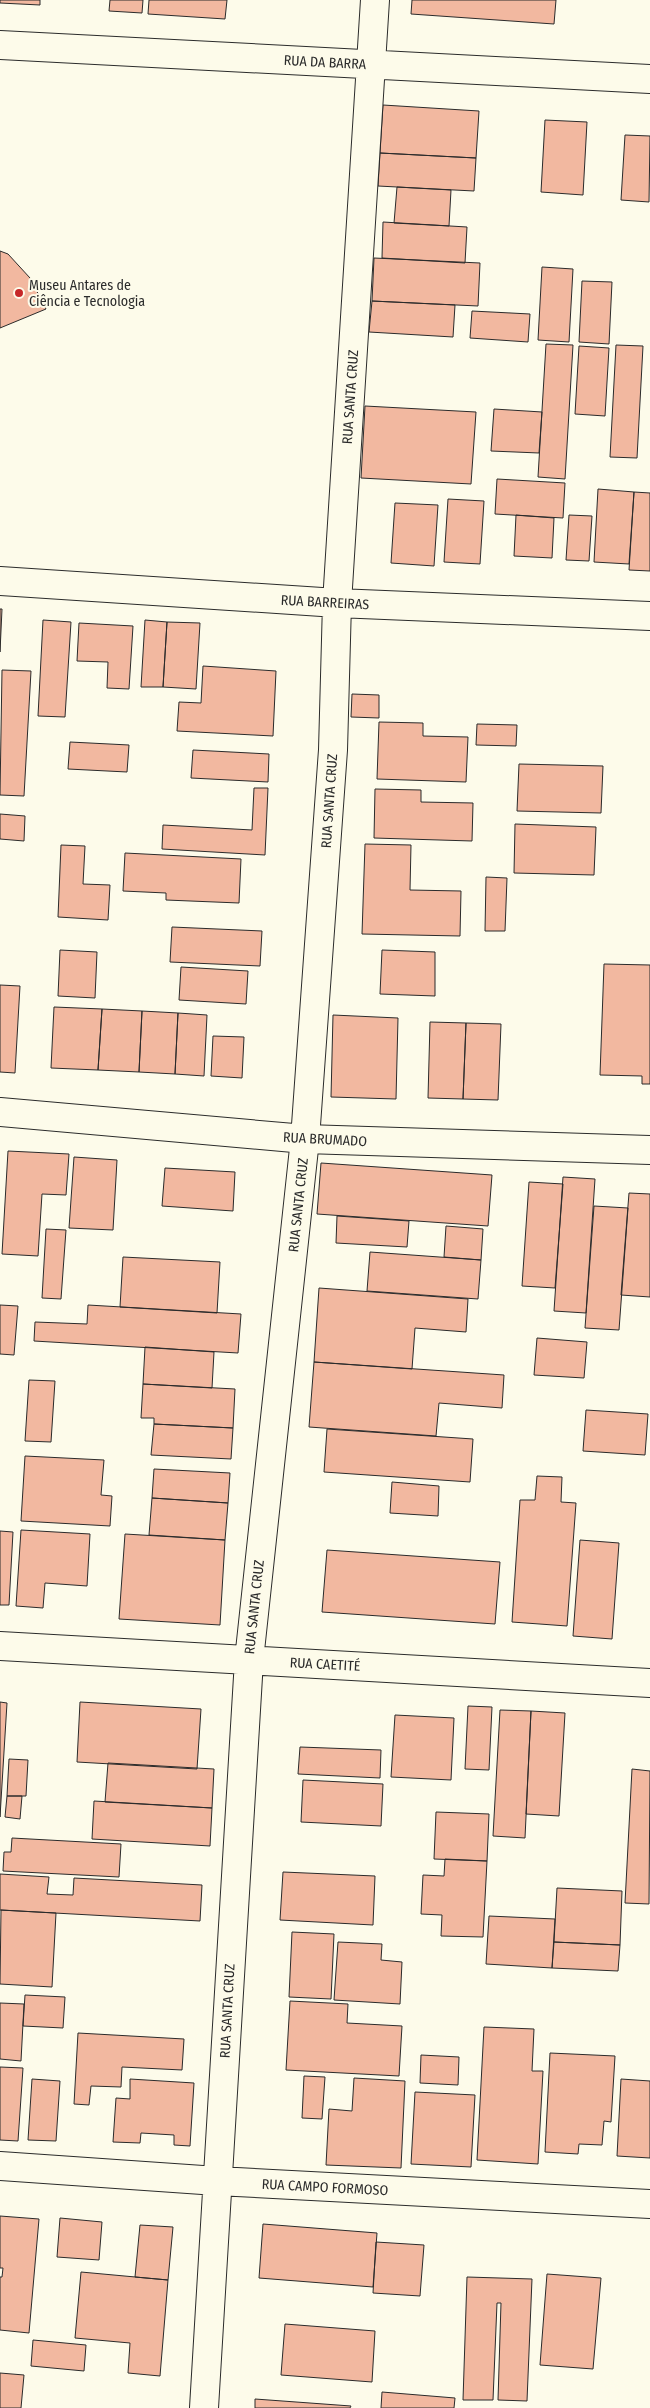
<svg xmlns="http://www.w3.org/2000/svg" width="650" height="2408" font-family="'Fira Sans Condensed',sans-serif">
<rect width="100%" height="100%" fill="#fdfbea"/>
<path fill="#f2b8a0" stroke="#2b2b2b" d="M 0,0 L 40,0 L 40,5 L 0,3 Z
M 110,0 L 143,0 L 142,13 L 109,11 Z
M 149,0 L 227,0 L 225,19 L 148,14 Z
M 412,0 L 556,0 L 554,24 L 411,14 Z
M 383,105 L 479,111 L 476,158 L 380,153 Z
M 545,120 L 587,122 L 583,195 L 541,192 Z
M 625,135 L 650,136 L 649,202 L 621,200 Z
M 380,153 L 476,158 L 474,191 L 378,186 Z
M 397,187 L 451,190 L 449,226 L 394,223 Z
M 383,222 L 467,227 L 465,263 L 382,258 Z
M 0,251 L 8,254 L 30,278 L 46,309 L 0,328 Z
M 374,258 L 480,263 L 478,306 L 372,301 Z
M 542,267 L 573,269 L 569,342 L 538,340 Z
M 582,281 L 612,282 L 609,344 L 579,342 Z
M 372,301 L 455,305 L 453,337 L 369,332 Z
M 472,311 L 530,314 L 528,342 L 470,338 Z
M 546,344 L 573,345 L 565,479 L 538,477 Z
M 616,345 L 643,346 L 637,458 L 610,457 Z
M 579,346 L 609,348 L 605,416 L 575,414 Z
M 365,406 L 476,412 L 471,484 L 361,478 Z
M 494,409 L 542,412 L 539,453 L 491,451 Z
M 497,479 L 565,483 L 563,518 L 495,514 Z
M 598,489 L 634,492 L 629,564 L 594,562 Z
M 634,492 L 650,493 L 650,571 L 629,570 Z
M 448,499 L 484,501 L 480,564 L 444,562 Z
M 395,503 L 438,505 L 434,566 L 391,563 Z
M 516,515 L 554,518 L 552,558 L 514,556 Z
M 569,515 L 592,516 L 589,561 L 566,560 Z
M 0,609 L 2,609 L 0,652 Z
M 43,620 L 71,622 L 65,717 L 38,716 Z
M 145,620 L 167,622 L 163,687 L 141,687 Z
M 167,622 L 200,623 L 196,689 L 163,687 Z
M 79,623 L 133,626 L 129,689 L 107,688 L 108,662 L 77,661 Z
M 203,666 L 276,671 L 273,736 L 177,731 L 179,702 L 201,703 Z
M 2,670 L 31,671 L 24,796 L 0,795 Z
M 352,694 L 379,695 L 379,718 L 351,717 Z
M 379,722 L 423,723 L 423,736 L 468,737 L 466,782 L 377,779 Z
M 477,724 L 517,725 L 516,746 L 476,745 Z
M 70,742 L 129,745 L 127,772 L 68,769 Z
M 193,750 L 269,754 L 268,782 L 191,778 Z
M 519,764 L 603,766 L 601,813 L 517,811 Z
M 254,788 L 268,788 L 265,855 L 162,849 L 163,825 L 252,830 Z
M 375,789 L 421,790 L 421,802 L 473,803 L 472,841 L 374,838 Z
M 0,814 L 25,816 L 24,841 L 0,839 Z
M 515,824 L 596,827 L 594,875 L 514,873 Z
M 365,844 L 411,845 L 410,890 L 461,891 L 460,936 L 362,934 Z
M 61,845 L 85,846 L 83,884 L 110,885 L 108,920 L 58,917 Z
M 125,853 L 241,859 L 239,903 L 166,900 L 166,893 L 123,891 Z
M 486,877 L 507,878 L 505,931 L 485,931 Z
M 172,927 L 262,931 L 260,966 L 170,962 Z
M 60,950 L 97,952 L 95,998 L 58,996 Z
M 382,950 L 435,952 L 435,996 L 380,994 Z
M 604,964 L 650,965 L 650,1084 L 642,1084 L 642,1076 L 600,1075 Z
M 181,967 L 248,971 L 246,1004 L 179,1000 Z
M 0,985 L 20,986 L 15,1073 L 0,1072 Z
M 54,1007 L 102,1009 L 98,1070 L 51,1068 Z
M 102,1009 L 142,1011 L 139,1072 L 98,1070 Z
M 142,1011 L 178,1013 L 175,1074 L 139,1072 Z
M 178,1013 L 207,1015 L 204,1076 L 175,1074 Z
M 333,1015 L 398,1018 L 396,1099 L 331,1097 Z
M 430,1022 L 466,1023 L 463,1099 L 428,1098 Z
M 466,1023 L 501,1024 L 498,1100 L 463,1099 Z
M 213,1036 L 244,1037 L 242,1078 L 211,1076 Z
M 8,1151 L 69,1154 L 66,1195 L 42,1194 L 38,1256 L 2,1254 Z
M 74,1157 L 117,1160 L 113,1230 L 69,1228 Z
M 321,1163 L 492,1175 L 488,1226 L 317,1214 Z
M 165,1168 L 235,1172 L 233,1211 L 162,1206 Z
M 563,1177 L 595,1179 L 586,1313 L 554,1311 Z
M 529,1182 L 563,1184 L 555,1288 L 522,1286 Z
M 629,1193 L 650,1194 L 650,1297 L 621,1295 Z
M 594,1206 L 628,1208 L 619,1330 L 585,1328 Z
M 337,1216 L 409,1221 L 407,1247 L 336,1243 Z
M 446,1226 L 483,1229 L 481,1260 L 444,1257 Z
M 46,1229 L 66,1230 L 61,1299 L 42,1298 Z
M 370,1252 L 481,1260 L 478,1299 L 367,1291 Z
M 123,1257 L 220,1262 L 217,1313 L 120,1307 Z
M 319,1288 L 468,1299 L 466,1332 L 415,1328 L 412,1369 L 314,1362 Z
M 0,1305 L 18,1306 L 14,1355 L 0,1354 Z
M 88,1305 L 241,1314 L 238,1353 L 34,1341 L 35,1322 L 87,1324 Z
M 537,1338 L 587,1342 L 584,1378 L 534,1375 Z
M 145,1347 L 214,1352 L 212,1388 L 143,1384 Z
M 314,1362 L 504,1375 L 502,1408 L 439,1403 L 436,1436 L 309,1427 Z
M 29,1380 L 55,1381 L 51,1442 L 25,1441 Z
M 143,1384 L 235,1389 L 233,1428 L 154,1424 L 154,1418 L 141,1418 Z
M 586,1410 L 648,1414 L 645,1455 L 583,1451 Z
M 154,1424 L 233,1428 L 231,1459 L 151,1455 Z
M 327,1429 L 473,1439 L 470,1482 L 324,1472 Z
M 25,1456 L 104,1460 L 101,1495 L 112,1496 L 110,1526 L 21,1521 Z
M 154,1469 L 230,1473 L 228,1503 L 152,1498 Z
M 537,1476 L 562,1477 L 561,1502 L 576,1503 L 567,1626 L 512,1622 L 520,1500 L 535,1500 Z
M 392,1482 L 439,1486 L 438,1516 L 390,1513 Z
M 152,1498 L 228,1503 L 225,1540 L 149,1535 Z
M 21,1530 L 90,1534 L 87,1586 L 45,1583 L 43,1608 L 16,1606 Z
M 0,1531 L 13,1532 L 9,1605 L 0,1605 Z
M 125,1534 L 225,1540 L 220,1625 L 119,1619 Z
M 580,1540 L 619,1543 L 612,1639 L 573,1636 Z
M 327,1550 L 500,1562 L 495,1624 L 322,1612 Z
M 0,1702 L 7,1703 L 0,1817 Z
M 80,1702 L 201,1709 L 197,1769 L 77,1762 Z
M 468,1706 L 492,1707 L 489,1770 L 465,1769 Z
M 500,1710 L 531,1711 L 525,1838 L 493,1836 Z
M 531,1711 L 565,1713 L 559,1816 L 526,1814 Z
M 395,1715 L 454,1718 L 451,1780 L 391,1777 Z
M 300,1747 L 381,1750 L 380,1778 L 298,1774 Z
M 9,1759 L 28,1760 L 26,1796 L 7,1796 Z
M 108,1763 L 214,1769 L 212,1808 L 105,1802 Z
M 632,1769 L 650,1771 L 649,1904 L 625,1903 Z
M 303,1780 L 383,1784 L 381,1826 L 301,1822 Z
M 7,1796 L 22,1796 L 20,1819 L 5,1817 Z
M 94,1801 L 212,1808 L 210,1846 L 92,1839 Z
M 436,1812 L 489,1814 L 487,1861 L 434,1859 Z
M 12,1838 L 121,1844 L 119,1877 L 3,1871 L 4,1852 L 11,1852 Z
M 445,1859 L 487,1861 L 483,1937 L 441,1936 L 442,1915 L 421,1914 L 423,1875 L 444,1876 Z
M 283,1872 L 375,1876 L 373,1925 L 280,1920 Z
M 0,1874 L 49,1877 L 47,1894 L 73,1895 L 74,1878 L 202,1885 L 200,1921 L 0,1910 Z
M 557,1888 L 622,1891 L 620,1945 L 554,1942 Z
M 1,1910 L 56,1913 L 52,1987 L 0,1984 Z
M 489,1916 L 555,1919 L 552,1968 L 486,1964 Z
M 292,1932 L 334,1934 L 331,1999 L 289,1997 Z
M 338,1942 L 382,1944 L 381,1960 L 402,1962 L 400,2004 L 334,2000 Z
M 554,1942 L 620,1945 L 618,1971 L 552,1968 Z
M 25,1995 L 65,1997 L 63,2028 L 23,2026 Z
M 290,2001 L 348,2004 L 347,2023 L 402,2026 L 399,2076 L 286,2070 Z
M 0,2003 L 24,2004 L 21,2061 L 0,2059 Z
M 484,2027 L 534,2029 L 532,2071 L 543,2071 L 538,2164 L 477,2160 Z
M 78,2033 L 184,2039 L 182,2070 L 122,2067 L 121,2087 L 91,2086 L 89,2105 L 74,2104 Z
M 550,2053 L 615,2056 L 611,2122 L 604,2121 L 602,2145 L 579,2144 L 578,2154 L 545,2152 Z
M 421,2055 L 459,2057 L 458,2085 L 420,2083 Z
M 0,2067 L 23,2068 L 18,2141 L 0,2140 Z
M 304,2076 L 325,2077 L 322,2119 L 302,2118 Z
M 354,2078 L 405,2081 L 401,2168 L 326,2165 L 329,2109 L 352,2111 Z
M 32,2079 L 60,2081 L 56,2141 L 28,2140 Z
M 130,2079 L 194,2083 L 190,2146 L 174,2145 L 174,2135 L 141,2133 L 140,2143 L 113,2142 L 116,2098 L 130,2099 Z
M 621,2079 L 650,2081 L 650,2158 L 617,2156 Z
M 415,2092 L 475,2095 L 471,2167 L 411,2164 Z
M 0,2216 L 39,2219 L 29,2333 L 0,2330 L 0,2277 L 2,2277 L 3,2268 L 0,2268 Z
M 60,2218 L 102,2222 L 99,2260 L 57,2257 Z
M 263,2224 L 377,2233 L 373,2287 L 259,2278 Z
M 140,2225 L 173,2227 L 168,2280 L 135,2277 Z
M 376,2242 L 424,2245 L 420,2296 L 373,2293 Z
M 81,2272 L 168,2280 L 160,2376 L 128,2373 L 130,2343 L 75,2338 Z
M 547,2274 L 601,2278 L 593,2369 L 540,2365 Z
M 467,2277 L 532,2279 L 527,2401 L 498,2400 L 501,2303 L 497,2303 L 493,2400 L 463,2400 Z
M 285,2324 L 375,2331 L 372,2382 L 281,2375 Z
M 33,2340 L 86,2345 L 84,2371 L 31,2366 Z
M 0,2373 L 24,2375 L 21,2408 L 0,2408 Z
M 382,2392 L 455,2398 L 454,2408 L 381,2408 Z
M 255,2399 L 351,2406 L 350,2408 L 255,2408 Z"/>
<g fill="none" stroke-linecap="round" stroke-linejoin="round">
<defs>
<path id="minor" d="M 0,45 L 650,79
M 0,581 L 337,603 L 650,616
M 0,1112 L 305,1139 L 650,1150
M 0,1646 L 650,1683
M 0,2166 L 217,2181 L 650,2204
M 204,2408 L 249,1660 L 305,1139 L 333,750 L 337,603 L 375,0"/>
</defs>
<use href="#minor" stroke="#2b2b2b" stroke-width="30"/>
<use href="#minor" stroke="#fdfbea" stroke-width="28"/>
</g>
<circle fill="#c62828" stroke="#fdfbea" stroke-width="2" cx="19" cy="293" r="5"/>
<g text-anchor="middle" stroke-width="4" stroke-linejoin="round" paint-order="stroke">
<g font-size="14" fill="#2b2b2b" stroke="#fdfbea">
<text transform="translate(325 62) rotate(3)" y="5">RUA DA BARRA</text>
<text transform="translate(350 397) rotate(-86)" y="5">RUA SANTA CRUZ</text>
<text transform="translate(325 602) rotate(3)" y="5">RUA BARREIRAS</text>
<text transform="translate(329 801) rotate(-86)" y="5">RUA SANTA CRUZ</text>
<text transform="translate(325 1139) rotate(3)" y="5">RUA BRUMADO</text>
<text transform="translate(298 1205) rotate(-84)" y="5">RUA SANTA CRUZ</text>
<text transform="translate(254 1607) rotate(-84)" y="5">RUA SANTA CRUZ</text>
<text transform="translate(325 1664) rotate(3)" y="5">RUA CAETITÉ</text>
<text transform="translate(227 2011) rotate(-87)" y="5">RUA SANTA CRUZ</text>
<text transform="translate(325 2187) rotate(3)" y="5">RUA CAMPO FORMOSO</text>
</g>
<g font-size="14" fill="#2b2b2b" stroke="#fdfbea" text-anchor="start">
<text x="29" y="290">Museu Antares de<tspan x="29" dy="16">Ciência e Tecnologia</tspan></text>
</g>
</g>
</svg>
